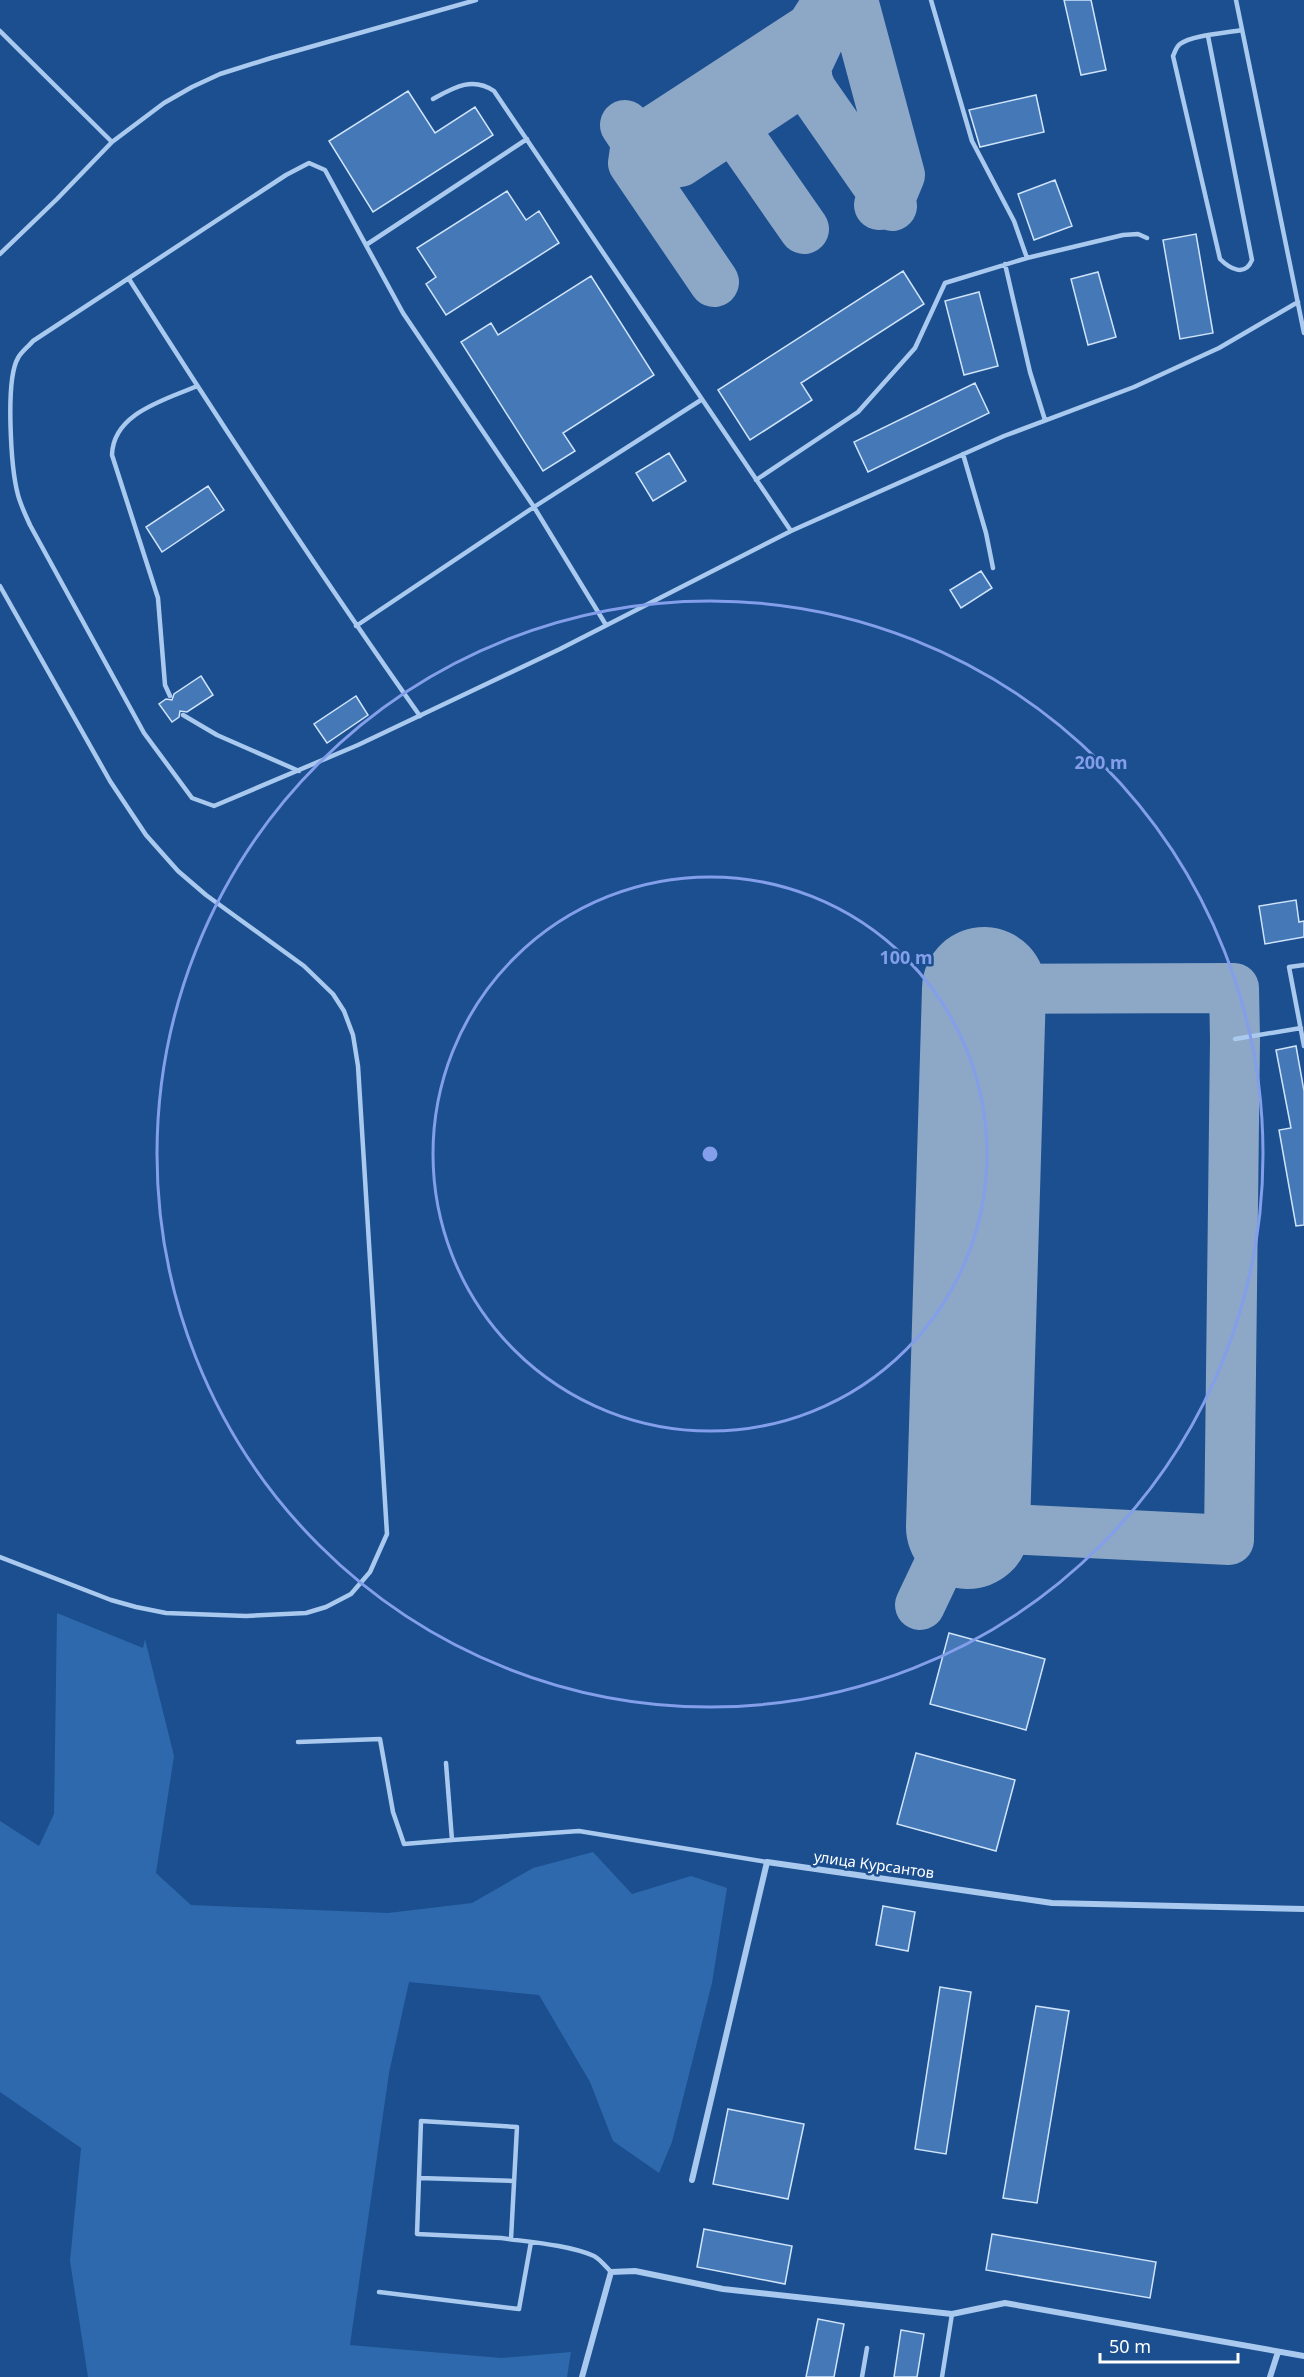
<svg xmlns="http://www.w3.org/2000/svg" width="1304" height="2377" font-family="'Noto Sans',sans-serif">
<rect width="100%" height="100%" fill="#1b4f8f"/>
<path fill="#2e69ad" d="M 57,1613 L 143,1648 L 145,1639 L 174,1756 L 156,1873 L 191,1905 L 388,1913 L 472,1903 L 533,1868 L 593,1852 L 632,1894 L 691,1876 L 727,1888 L 712,1983 L 672,2142 L 659,2173 L 613,2141 L 590,2082 L 539,1995 L 409,1982 L 389,2073 L 350,2345 L 501,2358 L 571,2352 L 567,2377 L 88,2377 L 70,2261 L 81,2148 L 0,2092 L 0,1821 L 39,1846 L 54,1814 Z"/>
<g fill="none" stroke-linecap="round" stroke-linejoin="round">
<path stroke="#8da7c7" stroke-width="50" d="M 853,0 L 900,175 L 893,192 L 879,205
M 806,67 L 808,82 L 812,91 L 892,206
M 721,97 L 720,106 L 733,127 L 804,229
M 625,125 C 639,145 651,170 680,162 L 792,88 L 806,67 L 831,14
M 714,282 L 633,163 L 636,142 L 811,28 L 829,0
M 920,1605 L 948,1546 L 968,1527 L 1229,1540 L 1235,1039 L 1234,988 L 984,989"/>
<path stroke="#8da7c7" stroke-width="124" d="M 968,1527 L 984,989"/>
</g>
<path fill="#4478b7" stroke="#cfe3fa" stroke-width="1.5" d="M 1064,0 L 1091,0 L 1106,70 L 1081,75 Z
M 408,91 L 435,133 L 475,107 L 493,135 L 373,212 L 329,141 Z
M 1036,95 L 1044,132 L 980,147 L 969,110 Z
M 1055,180 L 1072,226 L 1034,240 L 1018,194 Z
M 507,191 L 526,220 L 539,211 L 559,243 L 446,315 L 426,284 L 436,277 L 417,248 Z
M 1196,234 L 1213,333 L 1180,339 L 1163,240 Z
M 903,271 L 924,304 L 801,383 L 812,400 L 750,440 L 718,390 Z
M 1098,272 L 1116,337 L 1088,345 L 1071,279 Z
M 591,276 L 654,375 L 563,433 L 575,451 L 543,471 L 461,342 L 491,323 L 498,335 Z
M 979,292 L 998,366 L 964,375 L 945,301 Z
M 975,383 L 989,413 L 868,472 L 854,442 Z
M 669,453 L 686,481 L 653,501 L 636,473 Z
M 208,486 L 224,510 L 162,552 L 146,527 Z
M 981,571 L 992,588 L 961,608 L 950,590 Z
M 201,676 L 213,695 L 187,712 L 180,711 L 179,717 L 172,722 L 159,704 L 166,699 L 172,700 L 174,694 Z
M 356,696 L 368,715 L 327,743 L 314,724 Z
M 1296,900 L 1299,922 L 1304,921 L 1304,937 L 1265,944 L 1259,906 Z
M 1296,1046 L 1304,1091 L 1304,1225 L 1296,1226 L 1279,1130 L 1291,1128 L 1276,1050 Z
M 949,1633 L 1045,1659 L 1026,1730 L 930,1704 Z
M 916,1753 L 1015,1780 L 996,1851 L 897,1824 Z
M 883,1906 L 915,1912 L 908,1951 L 876,1945 Z
M 940,1987 L 971,1992 L 946,2154 L 915,2149 Z
M 1036,2006 L 1069,2011 L 1037,2203 L 1003,2198 Z
M 728,2109 L 804,2124 L 788,2199 L 713,2184 Z
M 704,2229 L 792,2246 L 785,2284 L 697,2267 Z
M 992,2234 L 1156,2262 L 1150,2298 L 986,2270 Z
M 818,2319 L 844,2324 L 834,2377 L 806,2377 Z
M 901,2330 L 924,2334 L 917,2377 L 894,2377 Z"/>
<g fill="none" stroke-linecap="round" stroke-linejoin="round">
<path stroke="#a9c9ee" stroke-width="4.5" d="M 931,0 L 972,141 L 1014,221 L 1027,258
M 1236,0 L 1304,333
M 0,31 L 112,142
M 1208,36 L 1252,260 C 1245,277 1230,269 1220,259 L 1173,56 C 1175,52 1176,47 1180,44 C 1192,35 1226,33 1242,30
M 433,99 C 453,88 472,76 494,91 L 791,531
M 366,245 L 527,139
M 0,254 L 57,199 L 112,142 L 164,103 L 192,87 L 220,74 L 271,58 L 476,0
M 1005,264 L 1030,372 L 1045,420
M 129,279 C 223,427 319,573 420,716
M 963,454 L 986,533 L 993,568
M 756,480 L 858,412 L 915,348 L 945,283 L 1027,258 L 1123,235 L 1138,234 L 1147,238
M 0,586 L 110,781 L 146,835 L 178,871 L 206,895 L 304,966 L 333,994 L 344,1011 L 353,1035 L 358,1066 L 387,1534 L 370,1572 L 351,1594 L 326,1607 L 306,1613 L 246,1616 L 166,1613 L 136,1607 L 111,1600 L 0,1557
M 606,625 L 534,507 L 403,313 L 325,170 L 309,163 L 286,175 L 33,341 C 29,346 21,352 18,358 C 5,380 11,469 18,495 C 21,506 26,516 30,525 L 144,733 L 192,798 L 214,806 L 358,745 L 560,649 L 791,531 L 1004,436 L 1134,387 L 1219,348 L 1298,302
M 356,626 L 534,507 L 701,400
M 170,696 L 165,685 L 158,598 L 112,455 C 113,413 165,400 197,386
M 183,715 L 217,735 L 299,771
M 1304,965 L 1289,967 L 1304,1046
M 1235,1039 L 1301,1028
M 298,1742 L 380,1739 L 393,1812 L 404,1844 L 452,1840
M 446,1763 L 452,1840 L 579,1831 L 767,1862
M 419,2178 L 514,2181
M 511,2239 L 517,2127 L 421,2121 L 417,2234 L 501,2238 C 529,2242 569,2245 594,2256 C 600,2259 606,2267 611,2272
M 379,2292 L 519,2309 L 531,2242
M 862,2377 L 867,2348
M 942,2377 L 952,2314"/>
<path stroke="#a9c9ee" stroke-width="6" d="M 692,2180 L 767,1862 L 1052,1903 L 1304,1909
M 582,2377 L 611,2272 L 635,2271 L 723,2289 L 952,2314 L 1005,2303 L 1304,2356
M 1270,2377 L 1278,2352"/>
</g>
<g fill="none" stroke="#839eea" stroke-width="3">
<circle cx="710" cy="1154" r="277"/>
<circle cx="710" cy="1154" r="553"/>
</g>
<g text-anchor="middle" stroke-width="5" stroke-linejoin="round" paint-order="stroke">
<g font-size="15" fill="#fff" stroke="#1b4f8f">
<text transform="translate(874 1865) rotate(8)" y="5">улица Курсантов</text>
</g>
</g>
<circle cx="710" cy="1154" r="9" fill="#839eea" stroke="#1b4f8f" stroke-width="3"/>
<g font-size="18" text-anchor="middle" font-weight="bold" fill="#839eea" stroke="#1b4f8f" stroke-width="5" stroke-linejoin="round" paint-order="stroke">
<text x="1101" y="769">200 m</text>
<text x="906" y="964">100 m</text>
</g>
<path d="M1100 2353v9h138v-9" fill="none" stroke="#ffffff" stroke-width="3"/>
<text x="1109" y="2353" font-size="18" fill="#ffffff" stroke="#1b4f8f" stroke-width="4.5" paint-order="stroke">50 m</text>
</svg>
